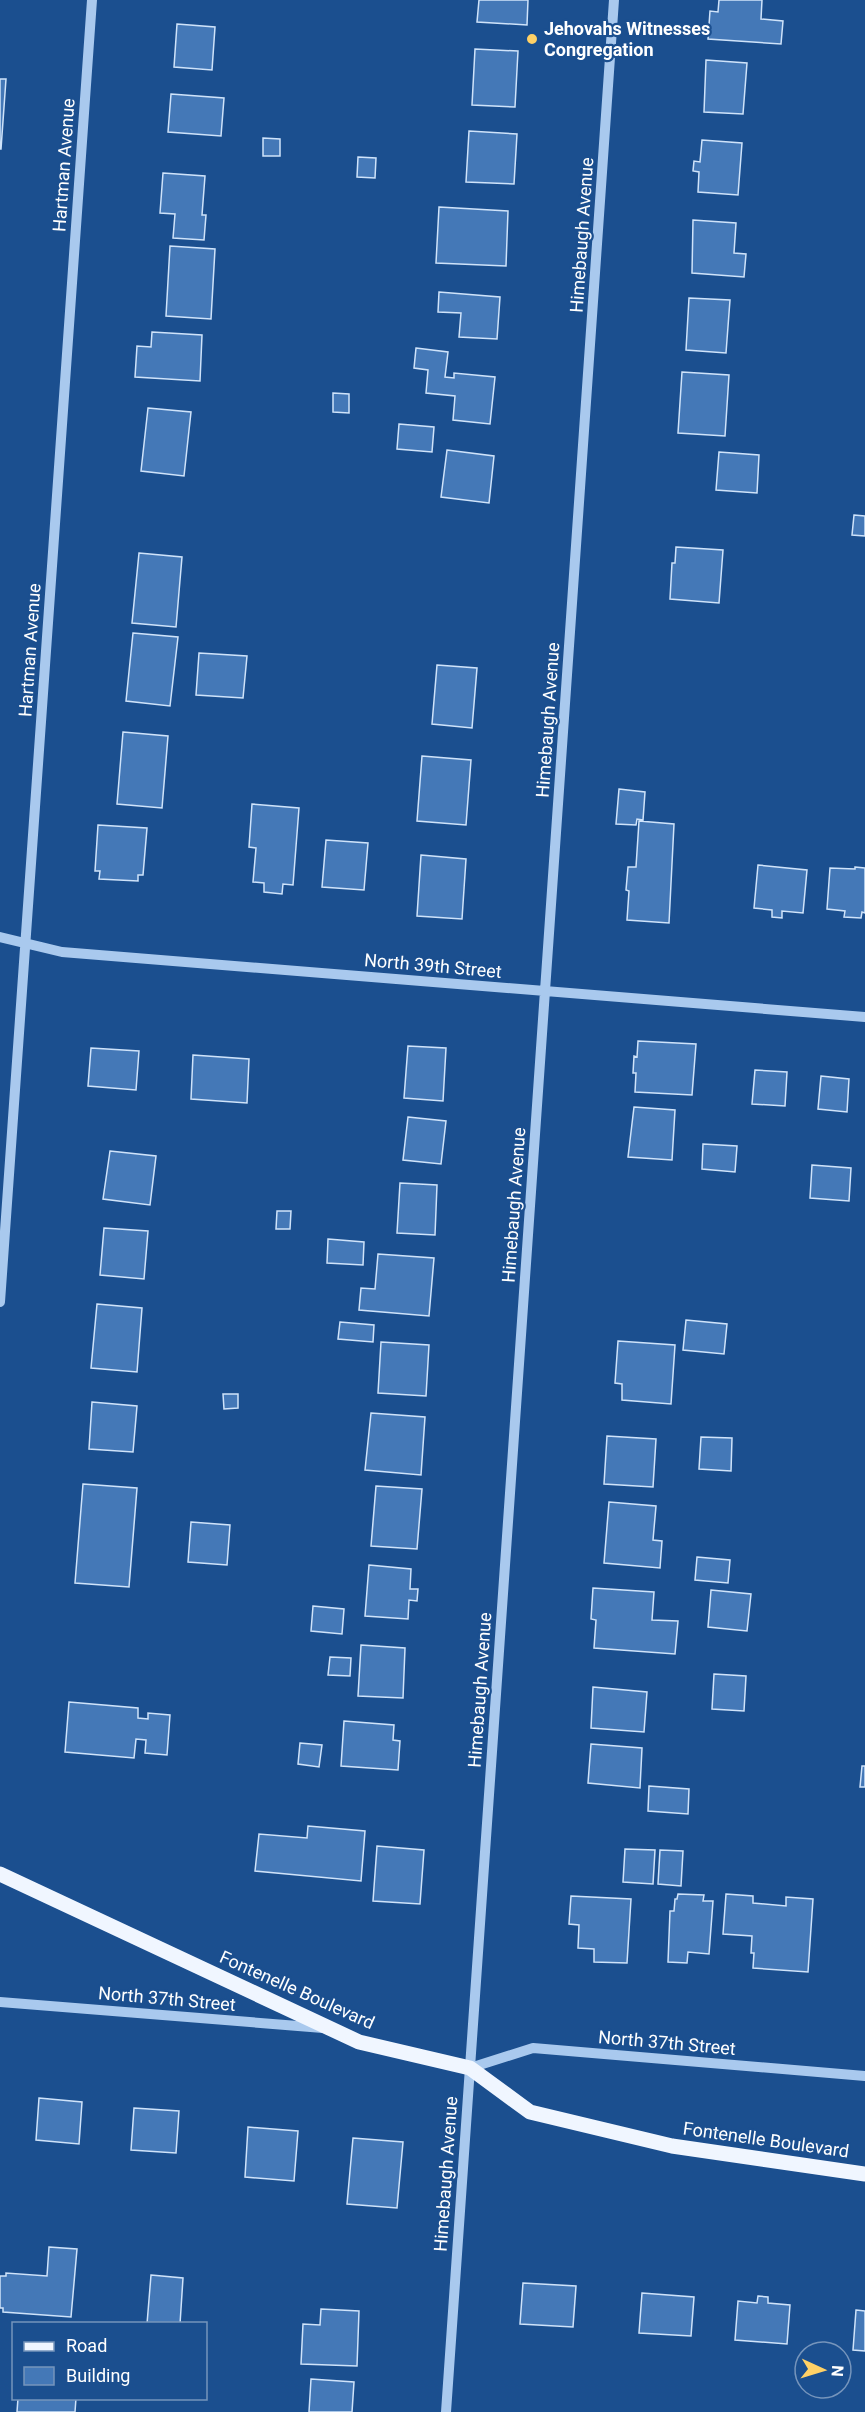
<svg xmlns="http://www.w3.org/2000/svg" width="865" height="2412" font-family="Roboto,sans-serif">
<rect width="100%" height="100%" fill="#1b4f8f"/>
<path fill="#4478b7" stroke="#cfe3fa" stroke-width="1.5" d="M 479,0 L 528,0 L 527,25 L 477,22 Z
M 719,0 L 762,0 L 761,19 L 783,21 L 781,44 L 708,39 L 710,11 L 718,12 Z
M 177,24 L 215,27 L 212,70 L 174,67 Z
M 475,49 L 518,51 L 515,107 L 472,105 Z
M 706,60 L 747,63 L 743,114 L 704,112 Z
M 0,79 L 6,79 L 1,149 L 0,149 Z
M 171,94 L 224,98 L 221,136 L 168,132 Z
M 469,131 L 517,134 L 514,184 L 466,182 Z
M 263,138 L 280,139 L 280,156 L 263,156 Z
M 702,140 L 742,143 L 738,195 L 698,192 L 699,172 L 693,171 L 694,161 L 700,162 Z
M 358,157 L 376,158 L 375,178 L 357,177 Z
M 163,173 L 205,176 L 202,215 L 206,215 L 204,240 L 173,238 L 175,214 L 160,213 Z
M 439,207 L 508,211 L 506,266 L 436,263 Z
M 693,220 L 736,223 L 734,253 L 746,254 L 744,277 L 692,273 Z
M 170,246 L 215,249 L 211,319 L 166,316 Z
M 439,292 L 500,297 L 497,339 L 459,337 L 461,313 L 438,312 Z
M 689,298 L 730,300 L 726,353 L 686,350 Z
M 152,332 L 202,335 L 200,381 L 135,377 L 137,346 L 151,347 Z
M 416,348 L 448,352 L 445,377 L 454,378 L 454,373 L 495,377 L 490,424 L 453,420 L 455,396 L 426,393 L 428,370 L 414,368 Z
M 682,372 L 729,375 L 725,436 L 678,433 Z
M 333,393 L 349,394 L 349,413 L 333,412 Z
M 148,408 L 191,412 L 184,476 L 141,471 Z
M 399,424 L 434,427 L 432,452 L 397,449 Z
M 447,450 L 494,456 L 489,503 L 441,497 Z
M 719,452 L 759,455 L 757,493 L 716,490 Z
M 854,515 L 865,516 L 865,536 L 852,535 Z
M 676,547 L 723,550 L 719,603 L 670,599 L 672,563 L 675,563 Z
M 139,553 L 182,557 L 176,627 L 132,623 Z
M 133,633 L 178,637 L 170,706 L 126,701 Z
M 199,653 L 247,656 L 243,698 L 196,695 Z
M 437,665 L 477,668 L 472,728 L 432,724 Z
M 123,732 L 168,736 L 162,808 L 117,804 Z
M 422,756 L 471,760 L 466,825 L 417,821 Z
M 619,789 L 645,792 L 643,820 L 637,819 L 636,825 L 616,824 Z
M 252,804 L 299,808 L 293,885 L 283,884 L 282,894 L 264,892 L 264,883 L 253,882 L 256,848 L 249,847 Z
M 639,821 L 674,824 L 669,923 L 627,920 L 629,891 L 626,890 L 628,867 L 636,867 Z
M 98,825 L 147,828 L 143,875 L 138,875 L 138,881 L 99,879 L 100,871 L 95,871 Z
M 326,840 L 368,843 L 364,890 L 322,887 Z
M 421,855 L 466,859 L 462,919 L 417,916 Z
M 758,865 L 807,870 L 803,913 L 782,911 L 782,918 L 772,917 L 772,910 L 754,908 Z
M 855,867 L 865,868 L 865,913 L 862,912 L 861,918 L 844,917 L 845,911 L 827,909 L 830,868 L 855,869 Z
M 638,1041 L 696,1044 L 692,1095 L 635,1092 L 636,1073 L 633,1073 L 634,1056 L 637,1057 Z
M 408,1046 L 446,1048 L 443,1101 L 404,1098 Z
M 91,1048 L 139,1051 L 136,1090 L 88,1086 Z
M 193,1055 L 249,1059 L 247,1103 L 191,1099 Z
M 755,1070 L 787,1072 L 785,1106 L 752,1104 Z
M 821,1076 L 849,1079 L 847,1112 L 818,1109 Z
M 634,1107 L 675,1110 L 672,1160 L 628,1157 Z
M 408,1117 L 446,1121 L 441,1164 L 403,1160 Z
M 703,1144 L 737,1146 L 735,1172 L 702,1169 Z
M 110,1151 L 156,1156 L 150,1205 L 103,1199 Z
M 812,1165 L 851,1168 L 849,1201 L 810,1198 Z
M 400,1183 L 437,1185 L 435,1235 L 397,1233 Z
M 277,1211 L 291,1211 L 290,1229 L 276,1229 Z
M 104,1228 L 148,1231 L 144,1279 L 100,1275 Z
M 328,1239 L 364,1242 L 363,1265 L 327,1263 Z
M 378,1254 L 434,1258 L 429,1316 L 359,1310 L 361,1288 L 375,1289 Z
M 97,1304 L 142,1308 L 137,1372 L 91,1368 Z
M 686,1320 L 727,1324 L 724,1354 L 683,1350 Z
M 340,1322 L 374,1325 L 373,1342 L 338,1339 Z
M 618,1341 L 675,1345 L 671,1404 L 622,1400 L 622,1384 L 615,1383 Z
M 381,1342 L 429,1345 L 426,1396 L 378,1393 Z
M 223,1394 L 238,1394 L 238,1408 L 224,1409 Z
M 92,1402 L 137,1406 L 133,1452 L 89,1449 Z
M 371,1413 L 425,1417 L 421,1475 L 365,1470 Z
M 607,1436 L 656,1439 L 653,1487 L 604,1484 Z
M 701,1437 L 732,1438 L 731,1471 L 699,1469 Z
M 83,1484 L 137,1488 L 129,1587 L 75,1583 Z
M 376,1486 L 422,1489 L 417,1549 L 371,1546 Z
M 609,1502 L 656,1506 L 653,1540 L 662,1541 L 660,1568 L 604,1563 Z
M 191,1522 L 230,1525 L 227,1565 L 188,1562 Z
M 697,1557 L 730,1560 L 728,1583 L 695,1580 Z
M 369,1565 L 411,1569 L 410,1589 L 418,1589 L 417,1601 L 409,1600 L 408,1619 L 365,1616 Z
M 593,1588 L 654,1592 L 652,1620 L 678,1621 L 675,1654 L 594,1648 L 596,1620 L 591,1619 Z
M 711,1590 L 751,1594 L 747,1631 L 708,1627 Z
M 313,1606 L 344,1609 L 342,1634 L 311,1631 Z
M 361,1645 L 405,1648 L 403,1698 L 358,1696 Z
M 330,1657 L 351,1658 L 350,1676 L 328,1675 Z
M 714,1674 L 746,1676 L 744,1711 L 712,1709 Z
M 593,1687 L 647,1692 L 644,1732 L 591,1728 Z
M 69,1702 L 138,1708 L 138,1718 L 148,1719 L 148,1713 L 170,1715 L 167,1755 L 145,1753 L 146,1740 L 136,1739 L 134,1758 L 65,1752 Z
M 344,1721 L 394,1725 L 393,1740 L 400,1741 L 398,1770 L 341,1766 Z
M 300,1743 L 322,1745 L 319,1767 L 298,1764 Z
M 591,1744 L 642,1748 L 640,1788 L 588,1783 Z
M 862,1766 L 865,1766 L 865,1787 L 860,1787 Z
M 649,1786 L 689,1789 L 688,1814 L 648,1811 Z
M 308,1826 L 365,1831 L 361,1881 L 255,1871 L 259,1834 L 307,1838 Z
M 377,1846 L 424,1850 L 420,1904 L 373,1901 Z
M 625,1849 L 655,1850 L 653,1884 L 623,1882 Z
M 660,1850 L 683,1851 L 681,1886 L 658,1884 Z
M 678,1894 L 704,1895 L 703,1901 L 713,1901 L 709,1954 L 688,1952 L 687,1963 L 668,1962 L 670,1911 L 674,1911 L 675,1899 L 677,1899 Z
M 726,1894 L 753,1896 L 753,1903 L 786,1906 L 786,1897 L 813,1899 L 808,1972 L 753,1968 L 754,1953 L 751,1953 L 752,1936 L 723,1934 Z
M 571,1896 L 631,1899 L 627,1963 L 594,1962 L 594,1949 L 578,1948 L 579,1925 L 569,1924 Z
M 39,2098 L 82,2102 L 79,2144 L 36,2140 Z
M 134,2108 L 179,2111 L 176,2153 L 131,2150 Z
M 248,2127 L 298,2131 L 294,2181 L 245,2177 Z
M 353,2138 L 403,2142 L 397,2208 L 347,2204 Z
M 49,2247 L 77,2249 L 71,2317 L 3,2312 L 3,2308 L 0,2308 L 0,2276 L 6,2276 L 6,2273 L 47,2276 Z
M 151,2275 L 183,2278 L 180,2324 L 147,2324 Z
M 523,2283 L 576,2286 L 573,2327 L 520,2324 Z
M 642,2293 L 694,2297 L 691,2336 L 639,2333 Z
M 758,2296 L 768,2297 L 768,2303 L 790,2305 L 787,2344 L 735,2340 L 738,2301 L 757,2303 Z
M 321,2309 L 359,2311 L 357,2366 L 301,2364 L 303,2324 L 320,2325 Z
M 856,2310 L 865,2311 L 865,2351 L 853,2350 Z
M 311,2379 L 354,2382 L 352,2412 L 309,2412 Z
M 18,2398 L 76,2398 L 75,2412 L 17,2412 Z"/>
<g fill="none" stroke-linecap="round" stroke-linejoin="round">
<path stroke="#a9c9ee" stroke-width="10" d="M 0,937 L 62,952 L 865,1017
M 0,1302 L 92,0
M 0,2002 L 323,2028
M 470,2068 L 533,2048 L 865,2076
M 446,2412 L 614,0"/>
<path stroke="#f0f6ff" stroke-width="15" d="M 0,1874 L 359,2042 L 470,2068 L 530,2112 L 672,2146 L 865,2174"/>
</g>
<circle fill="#ffd166" stroke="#1b4f8f" stroke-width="2" cx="532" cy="39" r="6"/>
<g text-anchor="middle" stroke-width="4.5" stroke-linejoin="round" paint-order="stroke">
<g font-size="18" font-weight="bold" fill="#fff" stroke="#1b4f8f" text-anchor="start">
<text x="544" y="35">Jehovahs Witnesses<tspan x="544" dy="21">Congregation</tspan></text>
</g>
<g font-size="18" fill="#fff" stroke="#1b4f8f">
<text transform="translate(64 165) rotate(-86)" y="6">Hartman Avenue</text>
<text transform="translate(582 235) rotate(-86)" y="6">Himebaugh Avenue</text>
<text transform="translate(30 650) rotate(-86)" y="6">Hartman Avenue</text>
<text transform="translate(548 720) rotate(-86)" y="6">Himebaugh Avenue</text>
<text transform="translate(433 966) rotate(5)" y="6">North 39th Street</text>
<text transform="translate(514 1205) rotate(-86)" y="6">Himebaugh Avenue</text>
<text transform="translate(480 1690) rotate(-86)" y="6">Himebaugh Avenue</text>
<text transform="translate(297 1990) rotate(24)" y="6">Fontenelle Boulevard</text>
<text transform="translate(167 1999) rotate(5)" y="6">North 37th Street</text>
<text transform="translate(667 2043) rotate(5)" y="6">North 37th Street</text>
<text transform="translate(766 2140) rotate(8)" y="6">Fontenelle Boulevard</text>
<text transform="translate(446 2174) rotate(-86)" y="6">Himebaugh Avenue</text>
</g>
</g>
<rect x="12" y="2322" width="195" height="78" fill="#1b4f8f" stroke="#7695bc" stroke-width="1.5"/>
<rect x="24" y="2342" width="30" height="9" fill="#f0f6ff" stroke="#7695bc" stroke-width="1.5"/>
<text x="66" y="2352" font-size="18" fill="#ffffff">Road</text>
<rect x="24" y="2367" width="30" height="18" fill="#4478b7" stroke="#7695bc" stroke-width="1.5"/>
<text x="66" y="2382" font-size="18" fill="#ffffff">Building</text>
<g transform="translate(823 2370) rotate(94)"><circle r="28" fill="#1b4f8f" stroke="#7695bc" stroke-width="1.5"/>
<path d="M0-4.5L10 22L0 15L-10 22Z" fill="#ffd166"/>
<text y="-9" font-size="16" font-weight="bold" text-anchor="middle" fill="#ffffff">N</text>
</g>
</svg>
